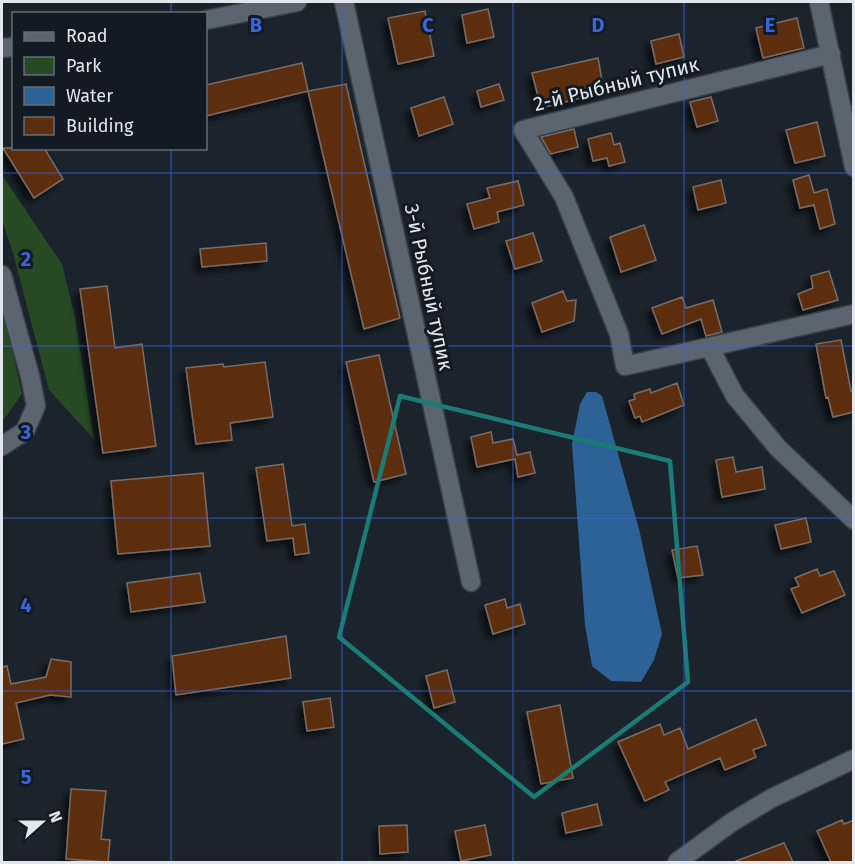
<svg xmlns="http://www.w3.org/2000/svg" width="855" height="864" font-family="'Fira Sans',sans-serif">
<defs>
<filter id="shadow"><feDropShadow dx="-5.5" dy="5.5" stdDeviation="3" flood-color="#0009"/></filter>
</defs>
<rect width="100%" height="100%" fill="#1b242d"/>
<path fill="#274a24" d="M 2,175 L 62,264 L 75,317 L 94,439 L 49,390 L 13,253 L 2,220 Z
M 2,305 L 22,394 L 2,422 Z"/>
<path fill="#2c6295" d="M 587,392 L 596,392 L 602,396 L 639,529 L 662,634 L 654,660 L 641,682 L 611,681 L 592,666 L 585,625 L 572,444 L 580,404 Z"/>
<path fill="#5c2d0f" stroke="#7a6c64" stroke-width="1.5" filter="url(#shadow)" d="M 488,9 L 494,37 L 467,43 L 462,15 Z
M 425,11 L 434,56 L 398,64 L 388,18 Z
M 797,18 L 804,48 L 763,58 L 756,28 Z
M 679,34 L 684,57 L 656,64 L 651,41 Z
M 598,58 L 604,92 L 541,108 L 532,73 Z
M 302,63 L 308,91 L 206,116 L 206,85 Z
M 346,84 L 400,318 L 364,329 L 308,91 Z
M 499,84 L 504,100 L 481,107 L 477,91 Z
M 444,97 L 453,124 L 419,136 L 411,108 Z
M 711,97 L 718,121 L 697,127 L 690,102 Z
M 817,122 L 825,156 L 795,163 L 786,130 Z
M 574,129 L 578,147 L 551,154 L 541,137 Z
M 611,133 L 614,145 L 620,143 L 625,162 L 609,166 L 607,158 L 593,161 L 588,139 Z
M 3,148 L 44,148 L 63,179 L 34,198 Z
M 809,175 L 814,193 L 827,189 L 835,224 L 820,229 L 814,205 L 800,208 L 793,180 Z
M 721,180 L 726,203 L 698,210 L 693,187 Z
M 518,181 L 524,205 L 497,212 L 499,222 L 474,229 L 467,204 L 490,198 L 487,188 Z
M 644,225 L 656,260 L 621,272 L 610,237 Z
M 533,233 L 542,261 L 515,269 L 506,241 Z
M 266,243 L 267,261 L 202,267 L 200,249 Z
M 829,271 L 838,300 L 803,310 L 798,294 L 813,288 L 811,276 Z
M 107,286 L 115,348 L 142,344 L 156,446 L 103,453 L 80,289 Z
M 563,291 L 567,301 L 576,300 L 574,321 L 542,332 L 532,303 Z
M 682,297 L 686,308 L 713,300 L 722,332 L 706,336 L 701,319 L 662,334 L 652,308 Z
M 841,340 L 851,391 L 854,391 L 854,412 L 833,417 L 828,397 L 826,398 L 816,344 Z
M 379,355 L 406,474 L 374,482 L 346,362 Z
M 265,362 L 273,417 L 230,423 L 232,440 L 196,444 L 186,368 L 223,364 L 224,367 Z
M 677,383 L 684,405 L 642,422 L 640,416 L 635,418 L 629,401 L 635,399 L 634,394 L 650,389 L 651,393 Z
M 491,432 L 493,443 L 513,439 L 517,455 L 530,452 L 535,473 L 518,477 L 515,459 L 477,467 L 471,437 Z
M 733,457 L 736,472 L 762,467 L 765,489 L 722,497 L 716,460 Z
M 283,464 L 292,526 L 305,524 L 309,553 L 295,555 L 293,538 L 267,541 L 256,468 Z
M 203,473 L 210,546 L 118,554 L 111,481 Z
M 806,518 L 811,542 L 781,549 L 775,525 Z
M 697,546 L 703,575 L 678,578 L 672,550 Z
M 817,569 L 820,576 L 834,571 L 845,595 L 802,613 L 791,589 L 799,586 L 795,578 Z
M 200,573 L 205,602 L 131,612 L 127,583 Z
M 505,599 L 507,608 L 520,604 L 525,624 L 493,634 L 485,605 Z
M 286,636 L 291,678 L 176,695 L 172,656 Z
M 51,659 L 71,662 L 71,697 L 50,695 L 16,703 L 24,739 L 2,744 L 2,667 L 7,666 L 11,684 L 46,677 Z
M 447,670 L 455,702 L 434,708 L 426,676 Z
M 330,698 L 334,727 L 307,731 L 303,702 Z
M 560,705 L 573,778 L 541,784 L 527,712 Z
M 756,719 L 766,745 L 753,750 L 756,757 L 725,770 L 720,758 L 665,782 L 669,790 L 645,801 L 618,742 L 660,724 L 664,735 L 680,728 L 688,749 Z
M 71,789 L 106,791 L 101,839 L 110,840 L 108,862 L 66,859 Z
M 597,804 L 602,825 L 566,833 L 562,813 Z
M 842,820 L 844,824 L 854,820 L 854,862 L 831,862 L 817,831 Z
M 407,825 L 408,852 L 380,854 L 379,826 Z
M 485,825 L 491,855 L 461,861 L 455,831 Z
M 784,843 L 793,862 L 736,862 L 736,861 Z"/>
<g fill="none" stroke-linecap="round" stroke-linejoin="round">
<defs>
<path id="minor" d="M 344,2 L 471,582
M 819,2 L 854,167
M 206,20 L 297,2
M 2,48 L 14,47
M 831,54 L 523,130 L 564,197 L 619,334 L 625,366 L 854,314
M 2,275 L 30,376 L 36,406 L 25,431 L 2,446
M 710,348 L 735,396 L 778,448 L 854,520
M 677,862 L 732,822 L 772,798 L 854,759"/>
</defs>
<use href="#minor" stroke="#3a4149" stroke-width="21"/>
<use href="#minor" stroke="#5a6570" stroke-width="18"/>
</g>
<path fill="none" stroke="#1a7c74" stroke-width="4.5" stroke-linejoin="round" d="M 400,396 L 670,461 L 688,682 L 534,797 L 339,637 Z"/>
<path fill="none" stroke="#3a65db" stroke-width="1.5" stroke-opacity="0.55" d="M 171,2 L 171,14M 342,2 L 342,862M 513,2 L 513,862M 684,2 L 684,862M 171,148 L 171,862M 2,173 L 854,173M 2,346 L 854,346M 2,518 L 854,518M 2,691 L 854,691"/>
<g text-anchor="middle" stroke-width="6" stroke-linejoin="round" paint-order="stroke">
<g font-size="20" fill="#e1e7ed" stroke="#121b23">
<text transform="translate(616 84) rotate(-14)" y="7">2-й Рыбный тупик</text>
<text transform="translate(429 287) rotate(78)" y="7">3-й Рыбный тупик</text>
</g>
</g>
<g font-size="20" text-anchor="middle" font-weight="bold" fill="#3a65db" stroke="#121b23" stroke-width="6" stroke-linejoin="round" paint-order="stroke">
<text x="256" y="32">B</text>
<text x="428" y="32">C</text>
<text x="598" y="32">D</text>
<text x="770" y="32">E</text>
<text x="26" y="266">2</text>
<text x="26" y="439">3</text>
<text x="26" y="612">4</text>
<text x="26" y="784">5</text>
</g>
<rect width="855" height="864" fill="none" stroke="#e1e7ed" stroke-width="6"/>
<rect x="12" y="12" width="195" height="138" fill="#121b23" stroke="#656d74" stroke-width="1.5"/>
<rect x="24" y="32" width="30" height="9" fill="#5a6570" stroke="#656d74" stroke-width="1.5"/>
<text x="66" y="42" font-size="18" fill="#e1e7ed">Road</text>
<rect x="24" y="57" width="30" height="18" fill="#274a24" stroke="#656d74" stroke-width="1.5"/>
<text x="66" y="72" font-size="18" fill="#e1e7ed">Park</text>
<rect x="24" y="87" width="30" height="18" fill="#2c6295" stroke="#656d74" stroke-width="1.5"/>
<text x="66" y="102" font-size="18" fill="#e1e7ed">Water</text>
<rect x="24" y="117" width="30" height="18" fill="#5c2d0f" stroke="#656d74" stroke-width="1.5"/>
<text x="66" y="132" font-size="18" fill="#e1e7ed">Building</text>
<g transform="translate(42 822) rotate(69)" stroke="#121b23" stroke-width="4.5" paint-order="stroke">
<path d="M0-4.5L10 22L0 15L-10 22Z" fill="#e1e7ed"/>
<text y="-9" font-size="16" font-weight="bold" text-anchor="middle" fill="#e1e7ed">N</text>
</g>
</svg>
